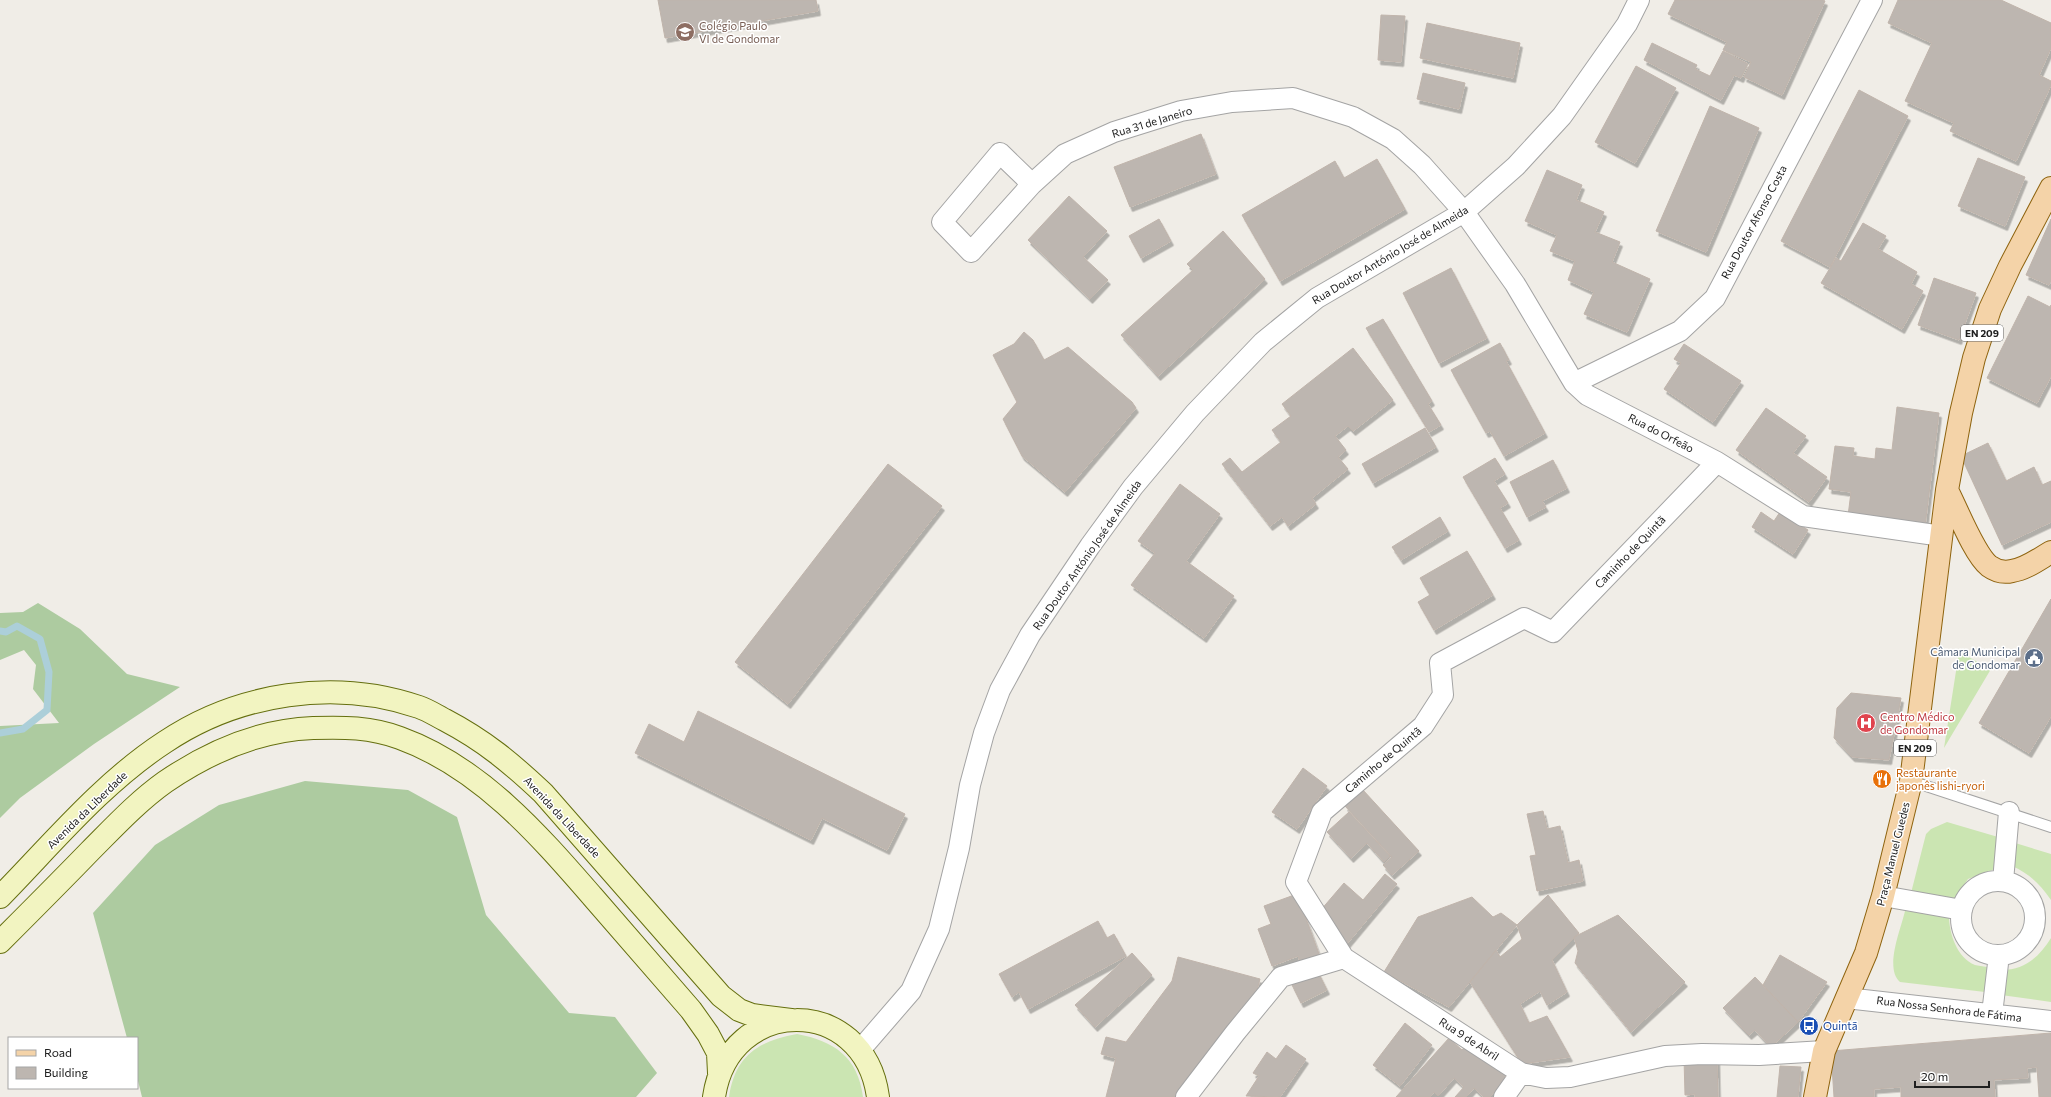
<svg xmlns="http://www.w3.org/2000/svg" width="2051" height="1097" font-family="Commissioner,sans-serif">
<defs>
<filter id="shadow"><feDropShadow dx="2.5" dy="4.5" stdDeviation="0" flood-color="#0004"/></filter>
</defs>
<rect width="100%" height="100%" fill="#f0ede7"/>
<path fill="#cbe5b2" d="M 1959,652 L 1991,669 L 1944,748 Z
M 1947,822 L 1998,837 L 1995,869 L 1968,879 L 1953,901 L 1911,893 L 1926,834 L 1931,829 Z
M 2012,842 L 2051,854 L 2051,900 C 2040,884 2030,874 2012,866 Z
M 1905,911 L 1949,916 C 1949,933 1957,958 1975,965 C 1978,966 1983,966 1987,967 L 1985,992 L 1900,982 C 1884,968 1901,929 1905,911 Z
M 2051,938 L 2051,1002 L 2001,995 L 2002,970 C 2025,970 2040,956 2051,938 Z
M 797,1034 C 834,1041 858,1057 863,1097 L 729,1097 C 735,1056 758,1041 797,1034 Z"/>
<path fill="#adcba0" d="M 38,603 L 80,629 L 127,674 L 180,687 L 94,744 L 20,798 L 0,818 L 0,726 L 59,723 L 33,689 L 36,665 L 24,650 L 0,660 L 0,613 L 23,612 Z
M 305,781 L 408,790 L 457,817 L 486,915 L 569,1013 L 615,1017 L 657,1073 L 636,1097 L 142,1097 L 137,1077 L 137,1038 L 127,1038 L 93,913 L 155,845 L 219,805 Z"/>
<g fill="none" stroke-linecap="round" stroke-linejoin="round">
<path stroke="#accfd9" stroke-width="7" d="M 0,631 L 6,632 L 17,626 L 40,639 L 49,672 L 47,710 L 23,729 L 0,733"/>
</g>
<path fill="#bdb6b0" stroke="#c0b4ab" filter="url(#shadow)" d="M 658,0 L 816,0 L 818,11 L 665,38 Z
M 1675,0 L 1823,0 L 1825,1 L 1782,95 L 1744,77 L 1751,62 L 1723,50 L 1727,42 L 1668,14 Z
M 1898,0 L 2001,0 L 2051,23 L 2051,48 L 2039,75 L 2051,81 L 2051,85 L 2016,161 L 1950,131 L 1954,123 L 1905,101 L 1932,43 L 1888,23 Z
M 1381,15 L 1405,16 L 1401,62 L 1378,60 Z
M 1427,23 L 1520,43 L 1513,78 L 1420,58 Z
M 1652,43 L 1697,65 L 1695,69 L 1710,76 L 1723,51 L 1748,64 L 1741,78 L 1734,75 L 1721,100 L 1644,60 Z
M 1636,66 L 1676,88 L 1635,163 L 1595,142 Z
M 1423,73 L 1465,83 L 1459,109 L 1417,99 Z
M 1859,90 L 1908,116 L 1830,267 L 1781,241 Z
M 1710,106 L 1759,128 L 1706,252 L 1656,231 Z
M 1201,134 L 1216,174 L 1130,207 L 1114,167 Z
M 1978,158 L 2025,177 L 2005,226 L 1958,206 Z
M 1377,159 L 1405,209 L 1280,281 L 1242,215 L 1335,161 L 1344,178 Z
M 1547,170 L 1582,185 L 1576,200 L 1604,212 L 1595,232 L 1620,242 L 1612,262 L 1650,279 L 1627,332 L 1584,314 L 1594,292 L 1568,280 L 1575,261 L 1550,251 L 1557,235 L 1525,221 Z
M 1069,196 L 1107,231 L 1083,257 L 1108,280 L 1090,299 L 1028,240 Z
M 1159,219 L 1171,241 L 1141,258 L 1129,236 Z
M 2051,219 L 2051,280 L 2049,285 L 2026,275 Z
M 1863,223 L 1886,236 L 1878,249 L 1917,272 L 1911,284 L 1923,291 L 1902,329 L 1821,283 L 1836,258 L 1841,261 Z
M 1223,231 L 1265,279 L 1158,376 L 1121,335 L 1193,270 L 1187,264 Z
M 1451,268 L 1487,338 L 1439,363 L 1403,293 Z
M 1934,278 L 1976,293 L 1959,340 L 1918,325 Z
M 2028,296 L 2050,307 L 2051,305 L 2051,376 L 2037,403 L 1987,378 Z
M 1383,319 L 1432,401 L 1428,404 L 1441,425 L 1429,432 L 1366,328 Z
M 1024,332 L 1033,340 L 1044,360 L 1068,347 L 1132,402 L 1136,408 L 1065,492 L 1022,456 L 1003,419 L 1017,402 L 993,355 L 1014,344 Z
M 1500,343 L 1509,360 L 1506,361 L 1545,433 L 1504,456 L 1490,431 L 1486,433 L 1451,370 Z
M 1684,344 L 1741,381 L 1713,422 L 1664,389 L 1681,363 L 1674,359 Z
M 1353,348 L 1393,400 L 1353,431 L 1348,426 L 1335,436 L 1346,450 L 1338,457 L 1348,469 L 1312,498 L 1316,504 L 1288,526 L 1282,517 L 1270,526 L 1222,464 L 1230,458 L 1242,472 L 1281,442 L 1272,430 L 1291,416 L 1282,404 Z
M 1897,407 L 1939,413 L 1925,526 L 1848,516 L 1851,492 L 1829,489 L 1835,446 L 1854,448 L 1853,456 L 1875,459 L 1876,448 L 1892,450 Z
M 1766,408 L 1806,436 L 1793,453 L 1827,477 L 1809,502 L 1736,450 Z
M 1425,428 L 1436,447 L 1373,483 L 1362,464 Z
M 1988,443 L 2006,481 L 2034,467 L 2042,485 L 2051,481 L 2051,522 L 2002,545 L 1961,456 Z
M 1495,458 L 1505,474 L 1494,481 L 1508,503 L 1500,508 L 1519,540 L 1505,548 L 1463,477 Z
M 1553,460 L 1567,488 L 1542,501 L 1546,507 L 1527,517 L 1510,482 Z
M 888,464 L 942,506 L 788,704 L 735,662 Z
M 1180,484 L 1220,514 L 1186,561 L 1234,596 L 1204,638 L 1131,585 L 1155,553 L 1138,541 Z
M 1761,512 L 1774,521 L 1780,512 L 1808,530 L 1793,554 L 1752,527 Z
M 1440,517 L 1448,531 L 1401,560 L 1392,547 Z
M 1467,551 L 1493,595 L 1434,630 L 1418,602 L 1430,595 L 1420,578 Z
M 2051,599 L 2051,716 L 2029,753 L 1979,723 Z
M 1851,693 L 1901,698 L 1889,760 L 1852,757 L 1834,738 L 1837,708 Z
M 698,711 L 905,814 L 887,850 L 822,818 L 811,840 L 635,753 L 649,724 L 684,742 Z
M 1303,768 L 1327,786 L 1297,829 L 1272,812 Z
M 1363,790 L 1419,851 L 1392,875 L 1383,865 L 1392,857 L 1345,806 Z
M 1543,811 L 1547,829 L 1560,826 L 1568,863 L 1579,860 L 1583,881 L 1537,891 L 1530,856 L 1536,855 L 1527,814 Z
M 1349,812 L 1390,856 L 1384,862 L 1367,843 L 1351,858 L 1327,832 Z
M 1385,874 L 1397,884 L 1346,945 L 1314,918 L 1344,883 L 1363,900 Z
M 1297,894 L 1319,954 L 1300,962 L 1298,956 L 1272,966 L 1258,929 L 1271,924 L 1264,906 Z
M 1548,895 L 1579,933 L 1552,960 L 1567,992 L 1547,1005 L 1540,991 L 1520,1004 L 1529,1023 L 1547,1016 L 1570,1057 L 1522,1064 L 1470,982 L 1496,950 L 1500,957 L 1522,939 L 1517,925 Z
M 1472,897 L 1493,917 L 1501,913 L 1517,925 L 1449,1007 L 1384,972 L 1418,917 Z
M 1618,915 L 1685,982 L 1631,1032 L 1575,963 L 1578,951 L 1574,937 Z
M 1098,921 L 1107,938 L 1114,934 L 1126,956 L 1028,1009 L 1019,992 L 1012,997 L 999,974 Z
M 1132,953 L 1152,975 L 1095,1027 L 1075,1005 Z
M 1780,955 L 1827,982 L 1798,1022 L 1763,985 Z
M 1178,957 L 1260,979 L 1256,994 L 1178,1097 L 1106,1097 L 1116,1058 L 1101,1054 L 1106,1037 L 1126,1042 L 1172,981 Z
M 1318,972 L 1327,990 L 1301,1003 L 1292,985 Z
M 1755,977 L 1798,1022 L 1771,1047 L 1755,1030 L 1749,1035 L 1723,1008 Z
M 1405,1023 L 1432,1045 L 1400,1086 L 1373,1065 Z
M 2051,1033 L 2051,1097 L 2039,1097 L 2037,1067 L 2027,1068 L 2028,1078 L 1994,1080 L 1995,1097 L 1901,1097 L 1901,1087 L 1874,1089 L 1874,1097 L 1834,1097 L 1831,1051 Z
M 1449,1038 L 1462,1050 L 1471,1040 L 1509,1075 L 1490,1097 L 1484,1097 L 1474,1088 L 1466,1097 L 1455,1097 L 1464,1087 L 1454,1078 L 1438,1096 L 1434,1092 L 1430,1097 L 1396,1097 Z
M 1286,1045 L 1306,1059 L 1280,1097 L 1246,1096 L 1259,1076 L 1253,1073 L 1267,1052 L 1276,1059 Z
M 1717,1058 L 1718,1097 L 1695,1097 L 1695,1094 L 1685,1095 L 1684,1059 Z
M 1780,1066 L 1801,1067 L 1798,1097 L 1777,1097 Z"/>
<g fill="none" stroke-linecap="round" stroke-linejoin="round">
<defs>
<path id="lane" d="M 1911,781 L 2051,827"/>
<path id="street" d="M 1032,184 L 971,252 L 942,222 L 1000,153 L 1032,184 L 1065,154 L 1114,132 L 1181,111 L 1232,102 L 1293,98 L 1353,117 L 1393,139 L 1422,165 L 1464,212 L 1515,284 L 1574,383 L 1587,395 L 1717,462 L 1803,516 L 1942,536
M 1574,383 L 1680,331 L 1715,298 L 1872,0
M1961 918a37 37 0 1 1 74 0a37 37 0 1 1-74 0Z
M 2003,881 L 2009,812
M 1883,896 L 1962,910
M 1344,958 L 1296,882 L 1322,812 L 1423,726 L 1443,695 L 1440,663 L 1524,618 L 1553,632 L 1717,462
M 1846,998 L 2051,1021
M 1992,1014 L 1999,955
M 860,1050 L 911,991 L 939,929 L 959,848 L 970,785 L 984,733 L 1000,690 L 1030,635 L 1090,546 L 1133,487 L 1195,413 L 1263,342 L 1317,298 L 1464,212 L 1516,166 L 1562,116 L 1627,24 L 1639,0
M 1186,1097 L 1235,1033 L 1281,977 L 1344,958 L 1521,1073 L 1546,1078 L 1570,1077 L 1665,1056 L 1702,1054 L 1759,1055 L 1824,1051
M 1504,1097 L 1521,1073"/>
<path id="secondary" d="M 0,897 C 52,844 102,783 165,742 C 238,693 335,678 419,707 C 428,710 437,716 445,720 C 485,741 511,763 543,793 L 721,996 L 739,1010 L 752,1015 L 791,1020
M 0,942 C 30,912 60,882 90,851 C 114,827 137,802 165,782 C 209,752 259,730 313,728 C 343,727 371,727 400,738 C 480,767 538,834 592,896 C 625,934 658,972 691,1010 L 708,1034 L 718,1053 L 719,1073
M 714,1097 C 729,995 864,994 878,1097"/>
<path id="primary" d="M 1947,490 C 1957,509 1974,554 1989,566 C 1996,571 2004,573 2012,571 C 2026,569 2039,559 2051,552
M 1815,1097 L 1824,1051 L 1866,953 L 1883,896 L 1911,781 L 1947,490 L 1961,413 L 1974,358 L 1990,309 L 2010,266 L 2051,188"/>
</defs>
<use href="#lane" stroke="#a4a4a4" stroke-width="12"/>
<use href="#street" stroke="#a4a4a4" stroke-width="22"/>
<use href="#secondary" stroke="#656f0f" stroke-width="24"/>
<use href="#primary" stroke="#8e630e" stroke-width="24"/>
<use href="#lane" stroke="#fff" stroke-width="10"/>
<use href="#street" stroke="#fff" stroke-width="20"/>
<use href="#secondary" stroke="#f2f4c1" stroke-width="22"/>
<use href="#primary" stroke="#f4d3a8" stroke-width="22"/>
</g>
<defs>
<symbol id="school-disc" viewBox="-11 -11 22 22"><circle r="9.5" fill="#8d6e63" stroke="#fff"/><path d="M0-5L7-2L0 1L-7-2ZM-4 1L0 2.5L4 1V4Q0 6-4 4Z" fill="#fff"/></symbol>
<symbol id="civic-disc" viewBox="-11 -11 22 22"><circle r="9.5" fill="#5c6f8a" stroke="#fff"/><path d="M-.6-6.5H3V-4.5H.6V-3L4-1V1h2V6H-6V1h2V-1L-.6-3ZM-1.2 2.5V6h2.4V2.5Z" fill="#fff"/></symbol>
<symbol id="hospital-disc" viewBox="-11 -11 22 22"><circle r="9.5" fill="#e0444e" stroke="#fff"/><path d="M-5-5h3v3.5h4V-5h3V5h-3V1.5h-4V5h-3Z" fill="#fff"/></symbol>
<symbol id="restaurant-disc" viewBox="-11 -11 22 22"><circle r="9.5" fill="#e8710a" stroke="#fff"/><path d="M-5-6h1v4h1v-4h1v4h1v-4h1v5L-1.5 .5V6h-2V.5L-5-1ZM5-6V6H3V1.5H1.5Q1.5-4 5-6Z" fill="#fff"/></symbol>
<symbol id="bus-disc" viewBox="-11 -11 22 22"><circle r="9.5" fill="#1a4fb4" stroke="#fff"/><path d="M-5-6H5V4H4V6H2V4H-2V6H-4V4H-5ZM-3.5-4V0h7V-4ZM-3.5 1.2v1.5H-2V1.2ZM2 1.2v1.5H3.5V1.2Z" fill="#fff"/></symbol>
</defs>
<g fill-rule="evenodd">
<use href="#school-disc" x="674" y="21" width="22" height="22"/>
<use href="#civic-disc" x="2023" y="647" width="22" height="22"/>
<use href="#hospital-disc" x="1855" y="712" width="22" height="22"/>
<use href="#restaurant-disc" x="1871" y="768" width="22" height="22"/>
<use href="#bus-disc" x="1798" y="1015" width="22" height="22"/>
</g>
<g text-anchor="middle" stroke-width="3" stroke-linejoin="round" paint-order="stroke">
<g fill="#fff" stroke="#636363" stroke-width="1">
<rect x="1961" y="325" width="42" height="16" rx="3"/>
<rect x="1894" y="740" width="42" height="16" rx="3"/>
</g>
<g font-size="10" font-weight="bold" fill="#202020">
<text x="1982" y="337">EN 209</text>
<text x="1915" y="752">EN 209</text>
</g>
<g font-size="11" fill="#785e54" stroke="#fff" text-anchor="start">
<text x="699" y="30">Colégio Paulo<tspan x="699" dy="13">VI de Gondomar</tspan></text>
</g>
<g font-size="11" fill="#202020" stroke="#fff">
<text transform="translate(1152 122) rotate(-17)" y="4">Rua 31 de Janeiro</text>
<text transform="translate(1754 222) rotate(-62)" y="4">Rua Doutor Afonso Costa</text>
<text transform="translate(1390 255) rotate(-31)" y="4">Rua Doutor António José de Almeida</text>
<text transform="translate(1661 433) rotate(27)" y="4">Rua do Orfeão</text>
<text transform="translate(1630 552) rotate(-46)" y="4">Caminho de Quintã</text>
<text transform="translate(1087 555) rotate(-55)" y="4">Rua Doutor António José de Almeida</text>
<text transform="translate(1383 760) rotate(-40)" y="4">Caminho de Quintã</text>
<text transform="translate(87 810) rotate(-44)" y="4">Avenida da Liberdade</text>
<text transform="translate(562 817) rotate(47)" y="4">Avenida da Liberdade</text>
<text transform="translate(1893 854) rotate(-76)" y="4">Praça Manuel Guedes</text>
<text transform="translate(1949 1009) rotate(7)" y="4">Rua Nossa Senhora de Fátima</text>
<text transform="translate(1469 1039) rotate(33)" y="4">Rua 9 de Abril</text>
</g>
<g font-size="11" fill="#4e5e75" stroke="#fff" text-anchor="end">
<text x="2020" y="656">Câmara Municipal<tspan x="2020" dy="13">de Gondomar</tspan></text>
</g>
<g font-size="11" fill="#be3a42" stroke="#fff" text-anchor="start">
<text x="1880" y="721">Centro Médico<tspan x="1880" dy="13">de Gondomar</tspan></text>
</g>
<g font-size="11" fill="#c56008" stroke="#fff" text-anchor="start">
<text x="1896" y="777">Restaurante<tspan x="1896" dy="13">japonês lishi-ryori</tspan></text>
</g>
<g font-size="11" fill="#164399" stroke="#fff" text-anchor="start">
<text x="1823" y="1030">Quintã</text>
</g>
</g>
<rect x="8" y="1037" width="130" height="52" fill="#ffffff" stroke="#a6a6a6"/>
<rect x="16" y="1050" width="20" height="6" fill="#f4d3a8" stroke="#a6a6a6"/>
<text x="44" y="1057" font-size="12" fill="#202020">Road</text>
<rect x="16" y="1067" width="20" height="12" fill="#bdb6b0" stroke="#a6a6a6"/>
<text x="44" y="1077" font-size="12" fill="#202020">Building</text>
<path d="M1915 1081v6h74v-6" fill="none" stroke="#202020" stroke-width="2"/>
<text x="1921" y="1081" font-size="12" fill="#202020" stroke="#ffffff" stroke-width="3" paint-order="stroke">20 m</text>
</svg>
